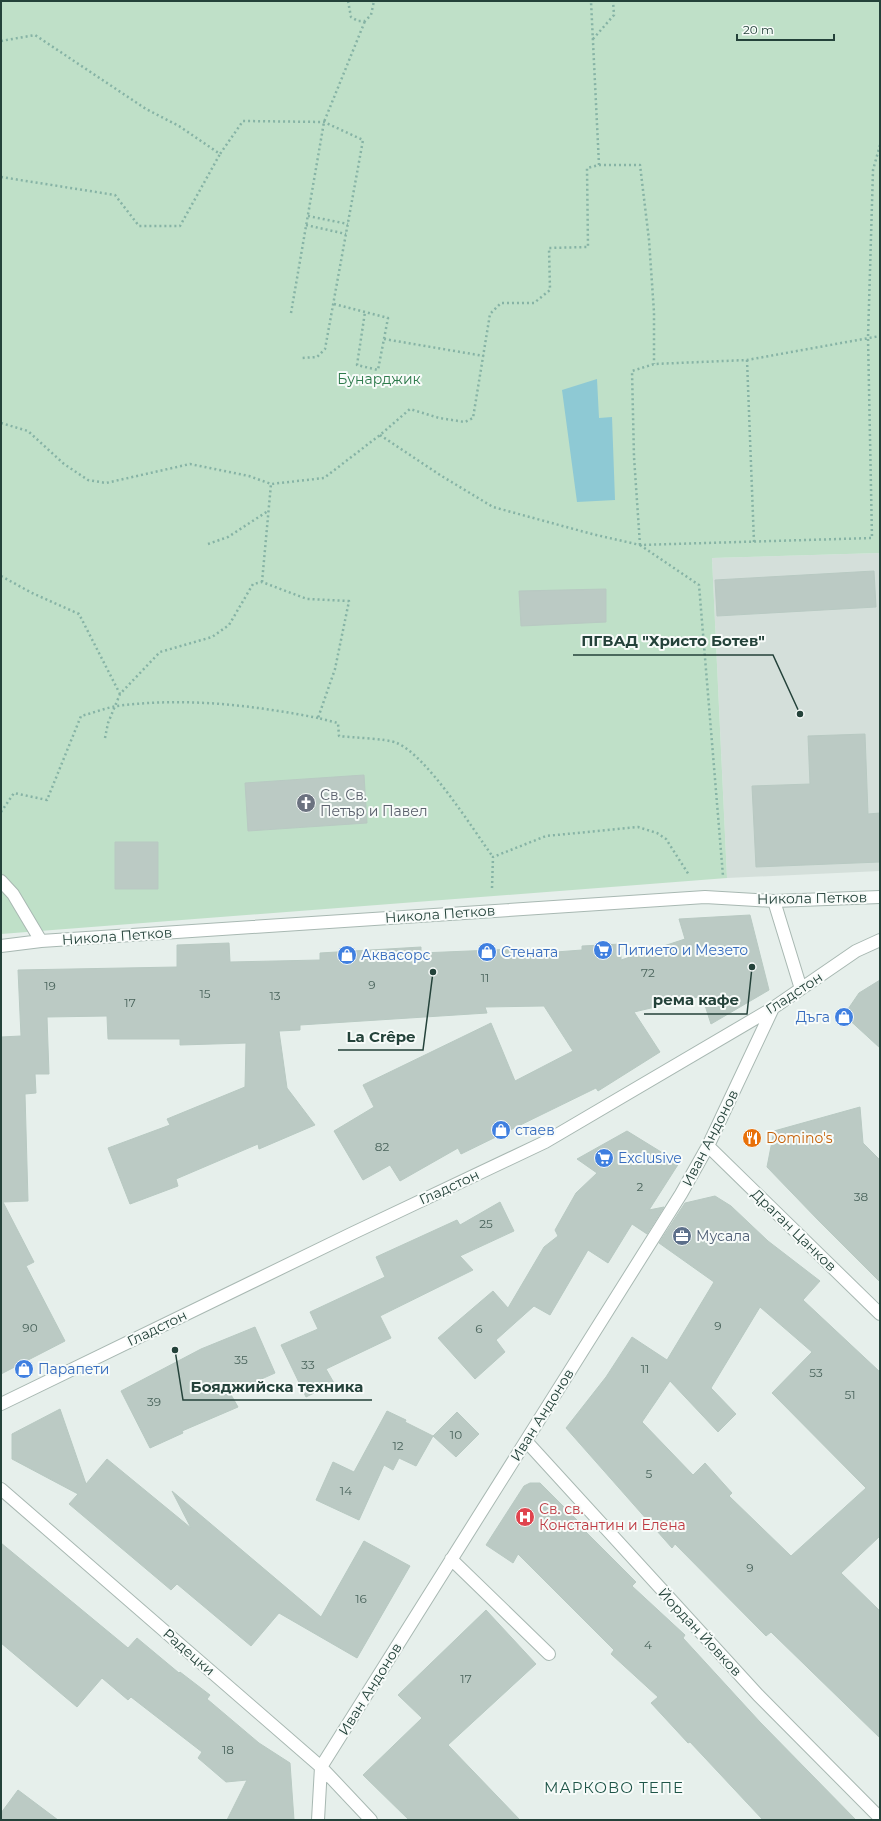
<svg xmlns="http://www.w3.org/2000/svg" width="881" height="1821" font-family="Montserrat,sans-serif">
<rect width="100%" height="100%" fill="#e6efeb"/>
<path fill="#d4dfda" d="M 880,553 L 880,871 L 727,878 L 712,558 Z"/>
<path fill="#bfe0c8" d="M 1,1 L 880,1 L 880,553 L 712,558 L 727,878 L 1,934 Z"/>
<path fill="#8ec9d4" d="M 597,379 L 599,418 L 612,417 L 615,500 L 577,502 L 562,390 Z"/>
<path fill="#bbcac4" stroke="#b8c9c2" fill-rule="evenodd" d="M 874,571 L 876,607 L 717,616 L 715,580 Z
M 606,589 L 606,622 L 521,626 L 519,591 Z
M 865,734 L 868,814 L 880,813 L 880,862 L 756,867 L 752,786 L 810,784 L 808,736 Z
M 364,775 L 367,823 L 248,831 L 245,783 Z
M 115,842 L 158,842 L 158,889 L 115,889 Z
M 750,915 L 769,990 L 711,1024 L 702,996 L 634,1012 L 660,1052 L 598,1091 L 596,1088 L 461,1154 L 458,1148 L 400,1181 L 390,1165 L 363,1180 L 334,1131 L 374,1107 L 363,1085 L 491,1023 L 515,1081 L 573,1051 L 544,1006 L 485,1007 L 487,1013 L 300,1025 L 300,1030 L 279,1031 L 287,1088 L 315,1125 L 259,1149 L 258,1144 L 176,1179 L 178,1186 L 130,1204 L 108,1148 L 170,1125 L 167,1119 L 245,1087 L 246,1043 L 180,1045 L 180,1039 L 108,1039 L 107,1016 L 47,1017 L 49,1074 L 35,1074 L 36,1093 L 25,1094 L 28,1201 L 3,1202 L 34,1262 L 26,1266 L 65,1341 L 1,1374 L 1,1037 L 21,1036 L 18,970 L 177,967 L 177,945 L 229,943 L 230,962 L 320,960 L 320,953 L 421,947 L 421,953 L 517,949 L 517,955 L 582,950 L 582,946 L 621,944 L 621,960 L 685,939 L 679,919 Z
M 880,980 L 880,1048 L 844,1015 L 859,993 Z
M 860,1107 L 863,1143 L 880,1160 L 880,1282 L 819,1221 L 767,1167 L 774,1131 Z
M 627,1131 L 679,1163 L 649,1210 L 664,1207 L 647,1234 L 632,1224 L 608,1263 L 588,1250 L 550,1315 L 534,1306 L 496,1340 L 505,1352 L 475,1379 L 438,1338 L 493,1291 L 508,1308 L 544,1247 L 558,1236 L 555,1230 L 576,1193 L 597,1173 L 577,1159 Z
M 715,1196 L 731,1206 L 768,1241 L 820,1281 L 803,1300 L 880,1372 L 880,1536 L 841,1573 L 880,1611 L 880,1738 L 771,1632 L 766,1636 L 675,1544 L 672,1548 L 566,1428 L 606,1377 L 632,1337 L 667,1360 L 714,1282 L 659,1243 L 685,1203 ZM 760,1307 L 812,1352 L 772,1393 L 866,1488 L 791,1556 L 729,1496 L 732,1493 L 705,1463 L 693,1475 L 642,1422 L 670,1381 L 718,1432 L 736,1414 L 711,1388 Z
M 500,1202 L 514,1231 L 460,1256 L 473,1270 L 380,1316 L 391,1338 L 326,1369 L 334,1383 L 306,1397 L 281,1345 L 318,1329 L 310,1312 L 385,1277 L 376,1257 L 457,1220 L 460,1225 Z
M 255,1327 L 275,1373 L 230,1393 L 238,1407 L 182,1431 L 183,1433 L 150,1448 L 121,1391 L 201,1349 Z
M 60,1409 L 86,1484 L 107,1459 L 191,1528 L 172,1491 L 321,1617 L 364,1541 L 410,1566 L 357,1658 L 279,1613 L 251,1646 L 177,1584 L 171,1590 L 69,1504 L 78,1494 L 12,1459 L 12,1434 Z
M 387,1411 L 406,1420 L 405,1422 L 433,1436 L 416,1466 L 399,1458 L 393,1470 L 384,1465 L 359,1520 L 316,1500 L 333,1462 L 354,1472 Z
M 457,1412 L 479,1434 L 456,1457 L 433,1436 Z
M 530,1483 L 540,1483 L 577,1520 L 575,1521 L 636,1582 L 632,1586 L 685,1635 L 683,1638 L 760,1722 L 856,1820 L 763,1820 L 690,1742 L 688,1743 L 651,1703 L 658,1697 L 611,1654 L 614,1650 L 518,1554 L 513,1563 L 486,1545 L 524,1486 Z
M 1,1543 L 128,1648 L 137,1638 L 179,1673 L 180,1672 L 210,1695 L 207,1699 L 259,1743 L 290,1763 L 294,1820 L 227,1820 L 247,1780 L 226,1782 L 198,1758 L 202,1752 L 131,1697 L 128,1700 L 102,1678 L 77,1707 L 1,1643 Z
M 486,1610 L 536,1664 L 448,1745 L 520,1820 L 409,1820 L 363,1775 L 422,1718 L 398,1695 Z
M 18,1790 L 58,1820 L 1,1820 L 1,1813 Z"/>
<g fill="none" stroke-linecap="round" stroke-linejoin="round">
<defs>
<path id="minor" d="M 1,881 L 13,894 L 41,941
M 774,901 L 801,989
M 1,946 L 41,941 L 705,897 L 774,901 L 880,897
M 708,1146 L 880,1314
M 1,1404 L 353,1233 L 545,1142 L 773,1008 L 856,951 L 880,940
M 526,1441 L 758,1695 L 880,1818
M 1,1489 L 321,1767 L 371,1820
M 451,1559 L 549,1654
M 318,1820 L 321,1767 L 681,1194 L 708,1146 L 773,1008"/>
</defs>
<use href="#minor" stroke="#a8b8b2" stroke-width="14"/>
<path stroke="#86b3a5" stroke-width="2.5" stroke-dasharray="2 3" stroke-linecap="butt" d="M 348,1 L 351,17 L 358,21 L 365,21 L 371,15 L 374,1
M 593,39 L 614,15 L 613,1
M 1,41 L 35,35 L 146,109 L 179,126 L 220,154 L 243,121 L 324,122 L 363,140 L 325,349 L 317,357 L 301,358
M 599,165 L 640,165 L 649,240 L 654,312 L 654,364
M 1,177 L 115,195 L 139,226 L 180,226 L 220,154
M 308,216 L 348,224
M 306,225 L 346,234
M 334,304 L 388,318 L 378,370 L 357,365 L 365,312
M 291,313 L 324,122 L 365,21
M 384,339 L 484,356
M 747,360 L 754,542
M 1,423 L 28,431 L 64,464 L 88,480 L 106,483 L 190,464 L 249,476 L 271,484 L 324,478 L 380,435 L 410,409 L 439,418 L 465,422 L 473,418 L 490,314 L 501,303 L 534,303 L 550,290 L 549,248 L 588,247 L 587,168 L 599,165 L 591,1
M 380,435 L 440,475 L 493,507 L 592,534 L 640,545 L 872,538 L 868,338 L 873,170 L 880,145
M 208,544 L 228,537 L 268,511
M 640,545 L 634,457 L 632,371 L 654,364 L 747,360 L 880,336
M 640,545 L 699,585 L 723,876
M 1,576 L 32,593 L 79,614 L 120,694
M 262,582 L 271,484
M 105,738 L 108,723 L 120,694 L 160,652 L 212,637 L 229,625 L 253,584 L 262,582 L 307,599 L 349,601 L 335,669 L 318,718 L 338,723 L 339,736 C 354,738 384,738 397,743 C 428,757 472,828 493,857
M 1,812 L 14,793 L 47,800 L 81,716 C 93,713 105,708 117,706 C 184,697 252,705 318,718
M 492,888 L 493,857 L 546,836 L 638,827 L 657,833 L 666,839 L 689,875"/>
<use href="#minor" stroke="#fff" stroke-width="12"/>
</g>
<defs>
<symbol id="church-disc" viewBox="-11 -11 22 22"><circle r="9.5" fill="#6b7280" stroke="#f7fbf9"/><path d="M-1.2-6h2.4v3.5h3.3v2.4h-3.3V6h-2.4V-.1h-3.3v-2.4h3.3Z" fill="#fff"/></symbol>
<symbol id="supermarket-disc" viewBox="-11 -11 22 22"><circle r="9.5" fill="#3f7fe0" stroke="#f7fbf9"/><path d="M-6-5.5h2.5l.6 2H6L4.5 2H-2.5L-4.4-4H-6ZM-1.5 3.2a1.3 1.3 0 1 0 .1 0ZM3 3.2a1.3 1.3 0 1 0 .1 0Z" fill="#fff"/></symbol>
<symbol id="shop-disc" viewBox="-11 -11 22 22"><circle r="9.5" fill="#3f7fe0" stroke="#f7fbf9"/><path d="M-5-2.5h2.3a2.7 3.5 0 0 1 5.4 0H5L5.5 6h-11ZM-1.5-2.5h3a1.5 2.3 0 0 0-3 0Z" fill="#fff"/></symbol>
<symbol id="restaurant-disc" viewBox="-11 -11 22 22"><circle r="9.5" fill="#e8710a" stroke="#f7fbf9"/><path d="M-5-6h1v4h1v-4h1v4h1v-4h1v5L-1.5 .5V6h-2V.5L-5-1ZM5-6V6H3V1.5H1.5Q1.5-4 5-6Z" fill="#fff"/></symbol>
<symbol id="office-disc" viewBox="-11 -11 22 22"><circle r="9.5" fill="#5c6f8a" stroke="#f7fbf9"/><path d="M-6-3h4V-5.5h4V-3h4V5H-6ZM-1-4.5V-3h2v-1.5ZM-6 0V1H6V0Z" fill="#fff"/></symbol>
<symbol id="hospital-disc" viewBox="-11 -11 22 22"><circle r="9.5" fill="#e0444e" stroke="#f7fbf9"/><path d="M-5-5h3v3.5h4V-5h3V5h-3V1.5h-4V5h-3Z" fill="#fff"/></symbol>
</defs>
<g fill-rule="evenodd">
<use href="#church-disc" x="295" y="792" width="22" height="22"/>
<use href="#supermarket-disc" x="592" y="939" width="22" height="22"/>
<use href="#shop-disc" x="476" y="941" width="22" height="22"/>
<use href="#shop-disc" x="336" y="944" width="22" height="22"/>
<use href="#shop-disc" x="833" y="1006" width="22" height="22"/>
<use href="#shop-disc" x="490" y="1119" width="22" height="22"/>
<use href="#restaurant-disc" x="741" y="1127" width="22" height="22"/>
<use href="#supermarket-disc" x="593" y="1147" width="22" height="22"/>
<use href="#office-disc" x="671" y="1225" width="22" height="22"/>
<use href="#shop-disc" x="13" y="1358" width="22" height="22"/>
<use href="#hospital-disc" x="514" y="1506" width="22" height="22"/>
</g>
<g text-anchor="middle" stroke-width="4" stroke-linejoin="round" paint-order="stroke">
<g font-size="12" fill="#4a645c">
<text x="648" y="977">72</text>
<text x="485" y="982">11</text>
<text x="372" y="989">9</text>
<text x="50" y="990">19</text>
<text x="205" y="998">15</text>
<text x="275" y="1000">13</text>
<text x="130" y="1007">17</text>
<text x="382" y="1151">82</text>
<text x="640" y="1191">2</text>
<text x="861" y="1201">38</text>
<text x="486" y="1228">25</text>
<text x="718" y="1330">9</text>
<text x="30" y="1332">90</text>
<text x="479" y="1333">6</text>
<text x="241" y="1364">35</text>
<text x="308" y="1369">33</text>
<text x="645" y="1373">11</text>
<text x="816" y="1377">53</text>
<text x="850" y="1399">51</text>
<text x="154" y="1406">39</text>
<text x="456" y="1439">10</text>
<text x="398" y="1450">12</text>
<text x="649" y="1478">5</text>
<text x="346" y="1495">14</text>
<text x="750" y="1572">9</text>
<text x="361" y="1603">16</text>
<text x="648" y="1649">4</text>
<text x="466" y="1683">17</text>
<text x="228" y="1754">18</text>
</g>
<g font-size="14" fill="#2d7a4b" stroke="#f7fbf9">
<text x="379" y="384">Бунарджик</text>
</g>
<g font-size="14" fill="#5b616d" stroke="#f7fbf9" text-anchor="start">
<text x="320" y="800">Св. Св.<tspan x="320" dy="16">Петър и Павел</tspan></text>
</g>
<g font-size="14" fill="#24423a" stroke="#f7fbf9">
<text transform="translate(812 898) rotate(-1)" y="5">Никола Петков</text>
<text transform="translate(440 914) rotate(-4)" y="5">Никола Петков</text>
<text transform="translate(117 936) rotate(-4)" y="5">Никола Петков</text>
<text transform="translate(794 993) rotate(-33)" y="5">Гладстон</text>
<text transform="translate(710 1138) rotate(-63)" y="5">Иван Андонов</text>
<text transform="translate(449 1187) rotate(-25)" y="5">Гладстон</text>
<text transform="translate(794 1230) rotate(44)" y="5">Драган Цанков</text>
<text transform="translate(157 1328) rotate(-26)" y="5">Гладстон</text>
<text transform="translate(542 1415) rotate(-58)" y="5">Иван Андонов</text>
<text transform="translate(700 1632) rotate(47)" y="5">Йордан Йовков</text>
<text transform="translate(189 1652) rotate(41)" y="5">Радецки</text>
<text transform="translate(370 1689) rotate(-58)" y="5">Иван Андонов</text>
</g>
<g font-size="14" fill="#366cbe" stroke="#f7fbf9" text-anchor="start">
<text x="617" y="955">Питието и Мезето</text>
<text x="501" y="957">Стената</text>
<text x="361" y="960">Аквасорс</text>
<text x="830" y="1022" text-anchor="end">Дъга</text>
<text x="515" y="1135">стаев</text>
<text x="618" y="1163">Exclusive</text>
<text x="38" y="1374">Парапети</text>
</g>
<g font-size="14" fill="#c56008" stroke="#f7fbf9" text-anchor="start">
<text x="766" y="1143">Domino's</text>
</g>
<g font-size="14" fill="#4e5e75" stroke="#f7fbf9" text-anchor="start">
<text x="696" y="1241">Мусала</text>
</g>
<g font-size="14" fill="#be3a42" stroke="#f7fbf9" text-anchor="start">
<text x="539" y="1514">Св. св.<tspan x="539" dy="16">Константин и Елена</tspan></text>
</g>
<g font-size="15" letter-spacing="1" fill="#1f5548" stroke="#f7fbf9">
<text x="614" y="1793">МАРКОВО ТЕПЕ</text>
</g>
</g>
<path fill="none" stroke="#24423a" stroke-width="1.5" d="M800 714L773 655H573M752 967L747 1014H644M433 972L423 1050H338M175 1350L183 1400H372"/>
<g fill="#24423a" stroke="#f7fbf9" stroke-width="1.5">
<circle cx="800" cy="714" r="4"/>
<circle cx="752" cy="967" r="4"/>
<circle cx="433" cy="972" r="4"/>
<circle cx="175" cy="1350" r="4"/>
</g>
<g font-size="15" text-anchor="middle" font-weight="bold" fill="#24423a" stroke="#f7fbf9" stroke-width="4" stroke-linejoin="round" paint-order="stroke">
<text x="673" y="646">ПГВАД "Христо Ботев"</text>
<text x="696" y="1005">рема кафе</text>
<text x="381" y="1042">La Crêpe</text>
<text x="277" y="1392">Бояджийска техника</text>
</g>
<rect width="881" height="1821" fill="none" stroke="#24423a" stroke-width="4"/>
<path d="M737 34v6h97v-6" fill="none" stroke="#24423a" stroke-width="2"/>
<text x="743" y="34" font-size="12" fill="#24423a" stroke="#f7fbf9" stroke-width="3" paint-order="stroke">20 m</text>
</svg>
